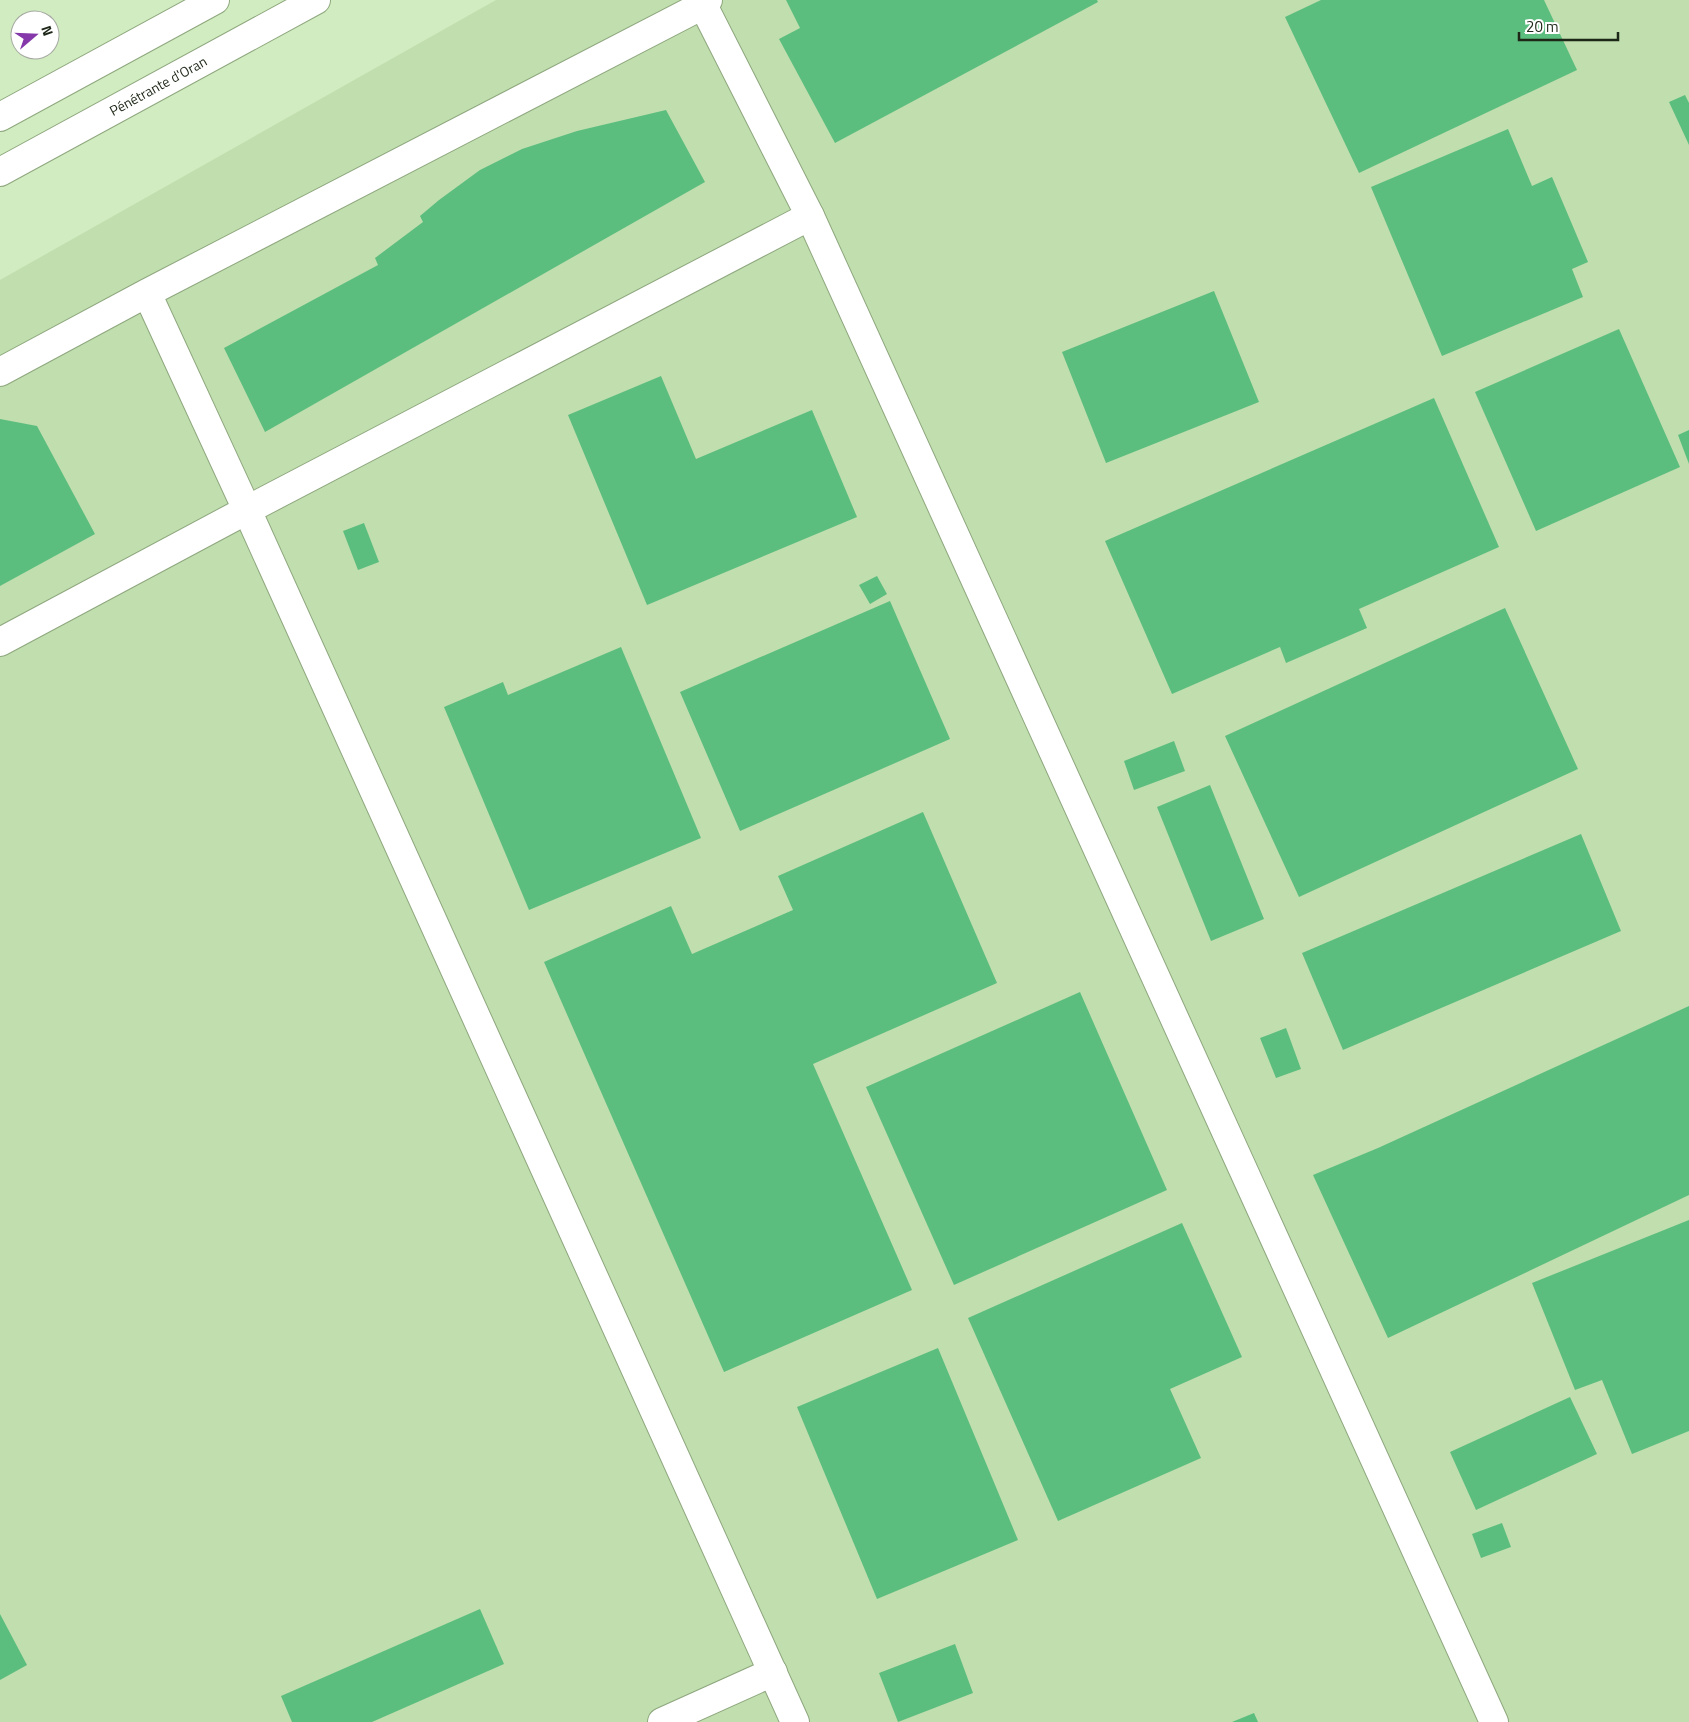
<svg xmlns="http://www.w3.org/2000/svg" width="1689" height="1722" font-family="'Titillium Web',sans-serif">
<rect width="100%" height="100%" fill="#d1ecc0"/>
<path fill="#c0deae" d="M 496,0 L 1689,0 L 1689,1722 L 0,1722 L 0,280 Z"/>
<path fill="#5cbe7e" d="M 786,0 L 1097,0 L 1098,2 L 835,143 L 779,39 L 800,28 Z
M 1321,0 L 1544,0 L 1577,70 L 1359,173 L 1285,17 Z
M 1685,95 L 1689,103 L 1689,145 L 1669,102 Z
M 666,110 L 705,182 L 265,432 L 224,348 L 378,265 L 375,258 L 423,222 L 420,216 L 439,200 L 480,170 L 522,149 L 577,131 Z
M 1508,129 L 1532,186 L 1552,177 L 1588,262 L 1572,269 L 1583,297 L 1442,356 L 1371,187 Z
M 1214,291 L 1259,402 L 1106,463 L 1062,352 Z
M 1619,329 L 1680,467 L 1536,531 L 1475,392 Z
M 661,376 L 696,459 L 812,410 L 857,517 L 647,605 L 568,415 Z
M 1434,398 L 1499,547 L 1359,609 L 1367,628 L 1286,663 L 1280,647 L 1172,694 L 1105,541 Z
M 0,419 L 37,426 L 95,534 L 0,586 Z
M 1689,430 L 1689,464 L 1678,435 Z
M 364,523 L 379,562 L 358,570 L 343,531 Z
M 877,576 L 887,594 L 870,604 L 859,585 Z
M 890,601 L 950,739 L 740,831 L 680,692 Z
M 1505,608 L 1578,769 L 1299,897 L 1225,736 Z
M 621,647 L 701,838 L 529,910 L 444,707 L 503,682 L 508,695 Z
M 1174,741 L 1185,771 L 1134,790 L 1124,761 Z
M 1210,785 L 1264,919 L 1211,941 L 1157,807 Z
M 923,812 L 997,983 L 813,1064 L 912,1290 L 724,1372 L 544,962 L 671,906 L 692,954 L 793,910 L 778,876 Z
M 1581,834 L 1621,931 L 1343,1050 L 1302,953 Z
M 1080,992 L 1167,1190 L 954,1285 L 866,1087 Z
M 1689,1006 L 1689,1195 L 1388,1338 L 1313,1175 L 1378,1148 Z
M 1286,1028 L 1301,1069 L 1276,1078 L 1260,1038 Z
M 1689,1220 L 1689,1431 L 1632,1454 L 1602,1380 L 1575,1390 L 1532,1283 Z
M 1182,1223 L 1242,1357 L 1170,1389 L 1201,1458 L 1058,1521 L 968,1318 Z
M 938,1348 L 1018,1540 L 877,1599 L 797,1407 Z
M 1570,1397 L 1597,1454 L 1476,1510 L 1450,1452 Z
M 1502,1523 L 1511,1547 L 1481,1558 L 1472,1534 Z
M 480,1609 L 504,1664 L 372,1722 L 292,1722 L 281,1696 Z
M 0,1614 L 27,1665 L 0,1680 Z
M 955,1644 L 973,1693 L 898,1722 L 879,1673 Z
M 1254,1713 L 1258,1722 L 1232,1722 Z"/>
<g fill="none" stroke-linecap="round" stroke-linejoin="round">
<defs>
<path id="street" d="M 810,216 L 1494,1722
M 0,372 L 147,293 L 703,5
M 0,642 L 247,510 L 147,293
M 662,1722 L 773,1672"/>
<path id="secondary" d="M 703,5 L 810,216 L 247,510 L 795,1722"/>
<g id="highway">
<path d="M 703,5 L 708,0"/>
<path d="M 0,117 L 215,0"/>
<path id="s1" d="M 0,172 L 316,0"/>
</g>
</defs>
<use href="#street" stroke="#8ea77e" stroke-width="30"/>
<use href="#secondary" stroke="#8ea77e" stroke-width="30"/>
<use href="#highway" stroke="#8ea77e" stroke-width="30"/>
<use href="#street" stroke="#fff" stroke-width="28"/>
<use href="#secondary" stroke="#fff" stroke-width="28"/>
<use href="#highway" stroke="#fff" stroke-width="28"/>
</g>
<g text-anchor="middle" stroke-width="5" stroke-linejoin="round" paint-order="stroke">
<g font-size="14" fill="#1d2717" stroke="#fff">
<text dy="5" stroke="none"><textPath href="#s1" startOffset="180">Pénétrante d'Oran</textPath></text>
</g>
</g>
<g transform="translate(35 35) rotate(71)"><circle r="24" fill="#ffffff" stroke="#a5a9a2"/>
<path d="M0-4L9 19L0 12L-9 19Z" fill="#8538a9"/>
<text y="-8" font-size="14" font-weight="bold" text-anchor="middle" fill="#1d2717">N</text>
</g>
<path d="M1519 32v8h99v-8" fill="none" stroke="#1d2717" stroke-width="2.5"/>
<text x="1526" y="32" font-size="15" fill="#1d2717" stroke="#ffffff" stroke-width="4" paint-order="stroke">20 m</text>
</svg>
